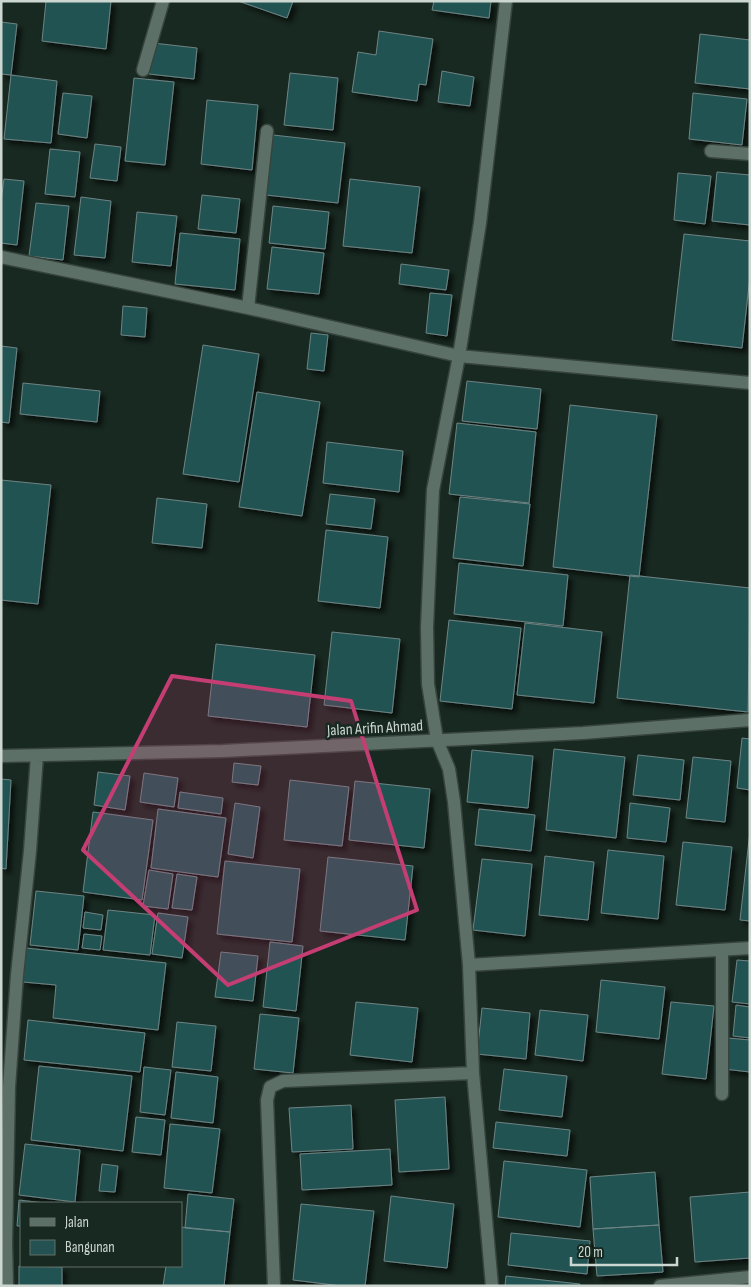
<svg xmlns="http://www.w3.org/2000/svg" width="751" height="1287" font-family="'Sofia Sans Condensed',sans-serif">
<defs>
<filter id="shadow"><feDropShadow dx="4.5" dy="4.5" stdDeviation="2.5" flood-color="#0009"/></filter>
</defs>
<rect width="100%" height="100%" fill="#182921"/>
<path fill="#245252" stroke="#6d8484" filter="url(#shadow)" d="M 46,1 L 111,1 L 106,49 L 42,41 Z
M 238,1 L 293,1 L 287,18 Z
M 434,1 L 491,1 L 489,18 L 432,10 Z
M 1,22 L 17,24 L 11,75 L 1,74 Z
M 379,31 L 433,39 L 426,85 L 419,84 L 417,101 L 352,92 L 358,52 L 376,55 Z
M 700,34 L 750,40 L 750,89 L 695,83 Z
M 153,43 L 197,48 L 194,79 L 149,74 Z
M 442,71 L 474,77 L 470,106 L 438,102 Z
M 290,73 L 338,78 L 333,130 L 284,125 Z
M 11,75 L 57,81 L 51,143 L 4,139 Z
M 134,78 L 174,82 L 165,165 L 125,161 Z
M 63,93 L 92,96 L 87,138 L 58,134 Z
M 693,93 L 747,99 L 742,145 L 689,139 Z
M 207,100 L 258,105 L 252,170 L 201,164 Z
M 273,135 L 345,143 L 338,203 L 266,195 Z
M 95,144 L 121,147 L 117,181 L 90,178 Z
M 50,149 L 80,152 L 75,197 L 45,194 Z
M 717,172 L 750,175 L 750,225 L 712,221 Z
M 678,173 L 711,176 L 705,224 L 674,220 Z
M 4,179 L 24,181 L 17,245 L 1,243 L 1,201 Z
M 350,179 L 420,187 L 412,253 L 343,246 Z
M 202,195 L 240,199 L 236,233 L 198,229 Z
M 81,197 L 111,201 L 105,258 L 74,255 Z
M 36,203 L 69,206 L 63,260 L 29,256 Z
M 273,206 L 329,212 L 325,249 L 269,243 Z
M 137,212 L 177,216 L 171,266 L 132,262 Z
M 180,233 L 240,239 L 235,290 L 175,284 Z
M 684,234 L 750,241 L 750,276 L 742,348 L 672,340 Z
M 272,247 L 324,253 L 319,294 L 267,289 Z
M 401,264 L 449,270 L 446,290 L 399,284 Z
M 430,293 L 452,295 L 447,336 L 426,333 Z
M 123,306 L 147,308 L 145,337 L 121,335 Z
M 311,333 L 328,335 L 324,371 L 307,369 Z
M 203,345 L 259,354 L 239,482 L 183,474 Z
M 1,346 L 17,348 L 9,423 L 1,422 Z
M 467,381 L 541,389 L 537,429 L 462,421 Z
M 23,383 L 100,391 L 97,422 L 20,414 Z
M 257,392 L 320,402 L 302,516 L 239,507 Z
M 570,405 L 657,415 L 639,577 L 553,567 Z
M 457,423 L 536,432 L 529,503 L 449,494 Z
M 327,442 L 403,451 L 399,492 L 323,483 Z
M 1,480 L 51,485 L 38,604 L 1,600 Z
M 330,494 L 375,499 L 371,529 L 326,524 Z
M 460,497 L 530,504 L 523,566 L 453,558 Z
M 157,498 L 207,504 L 202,548 L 152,543 Z
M 326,530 L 388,537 L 380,608 L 318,601 Z
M 459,563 L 568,575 L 563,626 L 454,614 Z
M 630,575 L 750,588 L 748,712 L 617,698 Z
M 449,620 L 521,628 L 512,709 L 440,701 Z
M 525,623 L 602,632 L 594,703 L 517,695 Z
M 332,632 L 400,639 L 392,713 L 324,705 Z
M 216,644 L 315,655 L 307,727 L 208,716 Z
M 742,738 L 750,739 L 750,790 L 737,788 Z
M 554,749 L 625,757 L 616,838 L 546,830 Z
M 472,750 L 533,756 L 528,808 L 467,802 Z
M 638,755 L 684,760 L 680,800 L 633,795 Z
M 693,757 L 731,761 L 725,822 L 686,818 Z
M 234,763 L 261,766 L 258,785 L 232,782 Z
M 98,772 L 130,776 L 125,810 L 94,805 Z
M 144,773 L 178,778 L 174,807 L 140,802 Z
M 1,779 L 11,780 L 6,869 L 1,868 Z
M 290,780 L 349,787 L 342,846 L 284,840 Z
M 355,781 L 430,789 L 424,848 L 349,840 Z
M 180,792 L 223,798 L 221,814 L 178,808 Z
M 235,803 L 260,807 L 253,858 L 228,854 Z
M 630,803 L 670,808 L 666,842 L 627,838 Z
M 158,809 L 226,818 L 218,877 L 151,868 Z
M 479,809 L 535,815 L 531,851 L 475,845 Z
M 93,812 L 153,820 L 142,900 L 83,892 Z
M 750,831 L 750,921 L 740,920 Z
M 683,842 L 732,847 L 725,910 L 676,905 Z
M 608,850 L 664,856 L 658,919 L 601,913 Z
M 545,856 L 594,862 L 588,920 L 539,915 Z
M 328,857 L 413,866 L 405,940 L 320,931 Z
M 482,859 L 532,864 L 525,936 L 473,930 Z
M 225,861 L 300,869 L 292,942 L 217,934 Z
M 149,870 L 173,874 L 168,909 L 143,906 Z
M 177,874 L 197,877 L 192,910 L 172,908 Z
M 36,891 L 84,896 L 78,950 L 30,945 Z
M 108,910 L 155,915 L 150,955 L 103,950 Z
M 85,912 L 103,915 L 101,930 L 83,928 Z
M 158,913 L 188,917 L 182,958 L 152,954 Z
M 84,934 L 102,936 L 100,950 L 82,948 Z
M 270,942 L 303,946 L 296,1011 L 263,1007 Z
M 26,948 L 166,963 L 158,1030 L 53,1018 L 56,985 L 23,982 Z
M 221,952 L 258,956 L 253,1001 L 215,997 Z
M 737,960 L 750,961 L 750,1004 L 732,1002 Z
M 601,980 L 665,987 L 659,1039 L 596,1032 Z
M 356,1002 L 418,1008 L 412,1062 L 350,1055 Z
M 671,1002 L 714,1006 L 706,1079 L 662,1074 Z
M 736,1005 L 750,1007 L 750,1038 L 733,1036 Z
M 482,1008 L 530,1013 L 526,1059 L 477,1054 Z
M 540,1010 L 588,1015 L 583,1061 L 535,1055 Z
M 260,1014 L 299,1018 L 293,1073 L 254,1069 Z
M 28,1020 L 145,1033 L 140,1072 L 24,1060 Z
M 177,1022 L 216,1026 L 211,1071 L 172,1067 Z
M 728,1038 L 750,1040 L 750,1072 L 724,1069 Z
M 39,1066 L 132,1076 L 123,1151 L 31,1140 Z
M 144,1067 L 171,1070 L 165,1115 L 140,1112 Z
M 504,1069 L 567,1076 L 562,1117 L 499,1110 Z
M 176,1072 L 218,1077 L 213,1123 L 171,1118 Z
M 445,1097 L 449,1169 L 399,1172 L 395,1100 Z
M 351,1105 L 353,1149 L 292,1152 L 289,1108 Z
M 136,1117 L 165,1120 L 161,1155 L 132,1152 Z
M 496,1122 L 570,1130 L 567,1156 L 493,1148 Z
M 170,1124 L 220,1129 L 212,1193 L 164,1188 Z
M 25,1144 L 80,1150 L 75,1202 L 19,1195 Z
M 390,1149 L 392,1185 L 302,1190 L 300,1154 Z
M 504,1161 L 587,1170 L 580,1227 L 498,1217 Z
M 102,1164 L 118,1166 L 115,1192 L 99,1191 Z
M 655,1172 L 659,1225 L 593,1229 L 590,1177 Z
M 750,1192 L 750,1258 L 695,1262 L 690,1197 Z
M 188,1194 L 234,1199 L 230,1232 L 185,1228 Z
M 391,1196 L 454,1204 L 447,1268 L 384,1261 Z
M 19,1200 L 44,1203 L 21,1203 L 21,1226 L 17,1226 Z
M 301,1204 L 374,1211 L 365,1286 L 342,1286 L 293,1280 Z
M 659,1225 L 663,1272 L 597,1276 L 593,1229 Z
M 181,1227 L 230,1232 L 224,1286 L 163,1286 L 166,1266 L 181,1266 Z
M 511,1233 L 590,1241 L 587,1274 L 508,1265 Z
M 19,1266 L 62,1267 L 62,1286 L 19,1286 Z
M 506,1276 L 580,1284 L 580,1286 L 505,1286 Z"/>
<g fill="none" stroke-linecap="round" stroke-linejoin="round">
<defs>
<path id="minor" d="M 143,70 L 163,1
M 711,151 L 750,154
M 1,257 L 248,308 L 459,356 L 750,383
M 248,308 L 267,131
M 1,756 L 223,751 L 583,733 L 750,720
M 469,965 L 750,948
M 722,1094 L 722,950
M 7,1286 L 6,1243 L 9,1087 L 17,975 L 30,851 L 37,756
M 274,1286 L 267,1100 L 270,1087 L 283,1081 L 473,1073
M 492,1286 L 473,1073 L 469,965 L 454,802 L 449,769 L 437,740 L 428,684 L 427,627 L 433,490 L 459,356 L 480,223 L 506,1
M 660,1286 L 750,1277"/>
</defs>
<use href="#minor" stroke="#37443e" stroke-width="15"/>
<use href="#minor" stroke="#5d7067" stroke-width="12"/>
</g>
<path fill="#c43e73" fill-opacity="0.2" stroke="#c43e73" stroke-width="4" stroke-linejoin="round" d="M 172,676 L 351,701 L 417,910 L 228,985 L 83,850 Z"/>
<g text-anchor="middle" stroke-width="5" stroke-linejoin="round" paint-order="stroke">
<g font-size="16" fill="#ccd7d1" stroke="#182921">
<text transform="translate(375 727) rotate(-3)" y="6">Jalan Arifin Ahmad</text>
</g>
</g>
<rect width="751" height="1287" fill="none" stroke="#ccd7d1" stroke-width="5"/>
<rect x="20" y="1202" width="162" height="65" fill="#182921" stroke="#606f67"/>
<rect x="30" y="1218" width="25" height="8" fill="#5d7067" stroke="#606f67"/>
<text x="65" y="1227" font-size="15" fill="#ccd7d1">Jalan</text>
<rect x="30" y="1240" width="25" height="15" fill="#245252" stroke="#606f67"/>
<text x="65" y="1252" font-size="15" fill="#ccd7d1">Bangunan</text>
<path d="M571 1257v8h106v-8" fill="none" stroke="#ccd7d1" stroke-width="2.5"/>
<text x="578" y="1257" font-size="15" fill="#ccd7d1" stroke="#182921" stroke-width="4" paint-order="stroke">20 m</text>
</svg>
